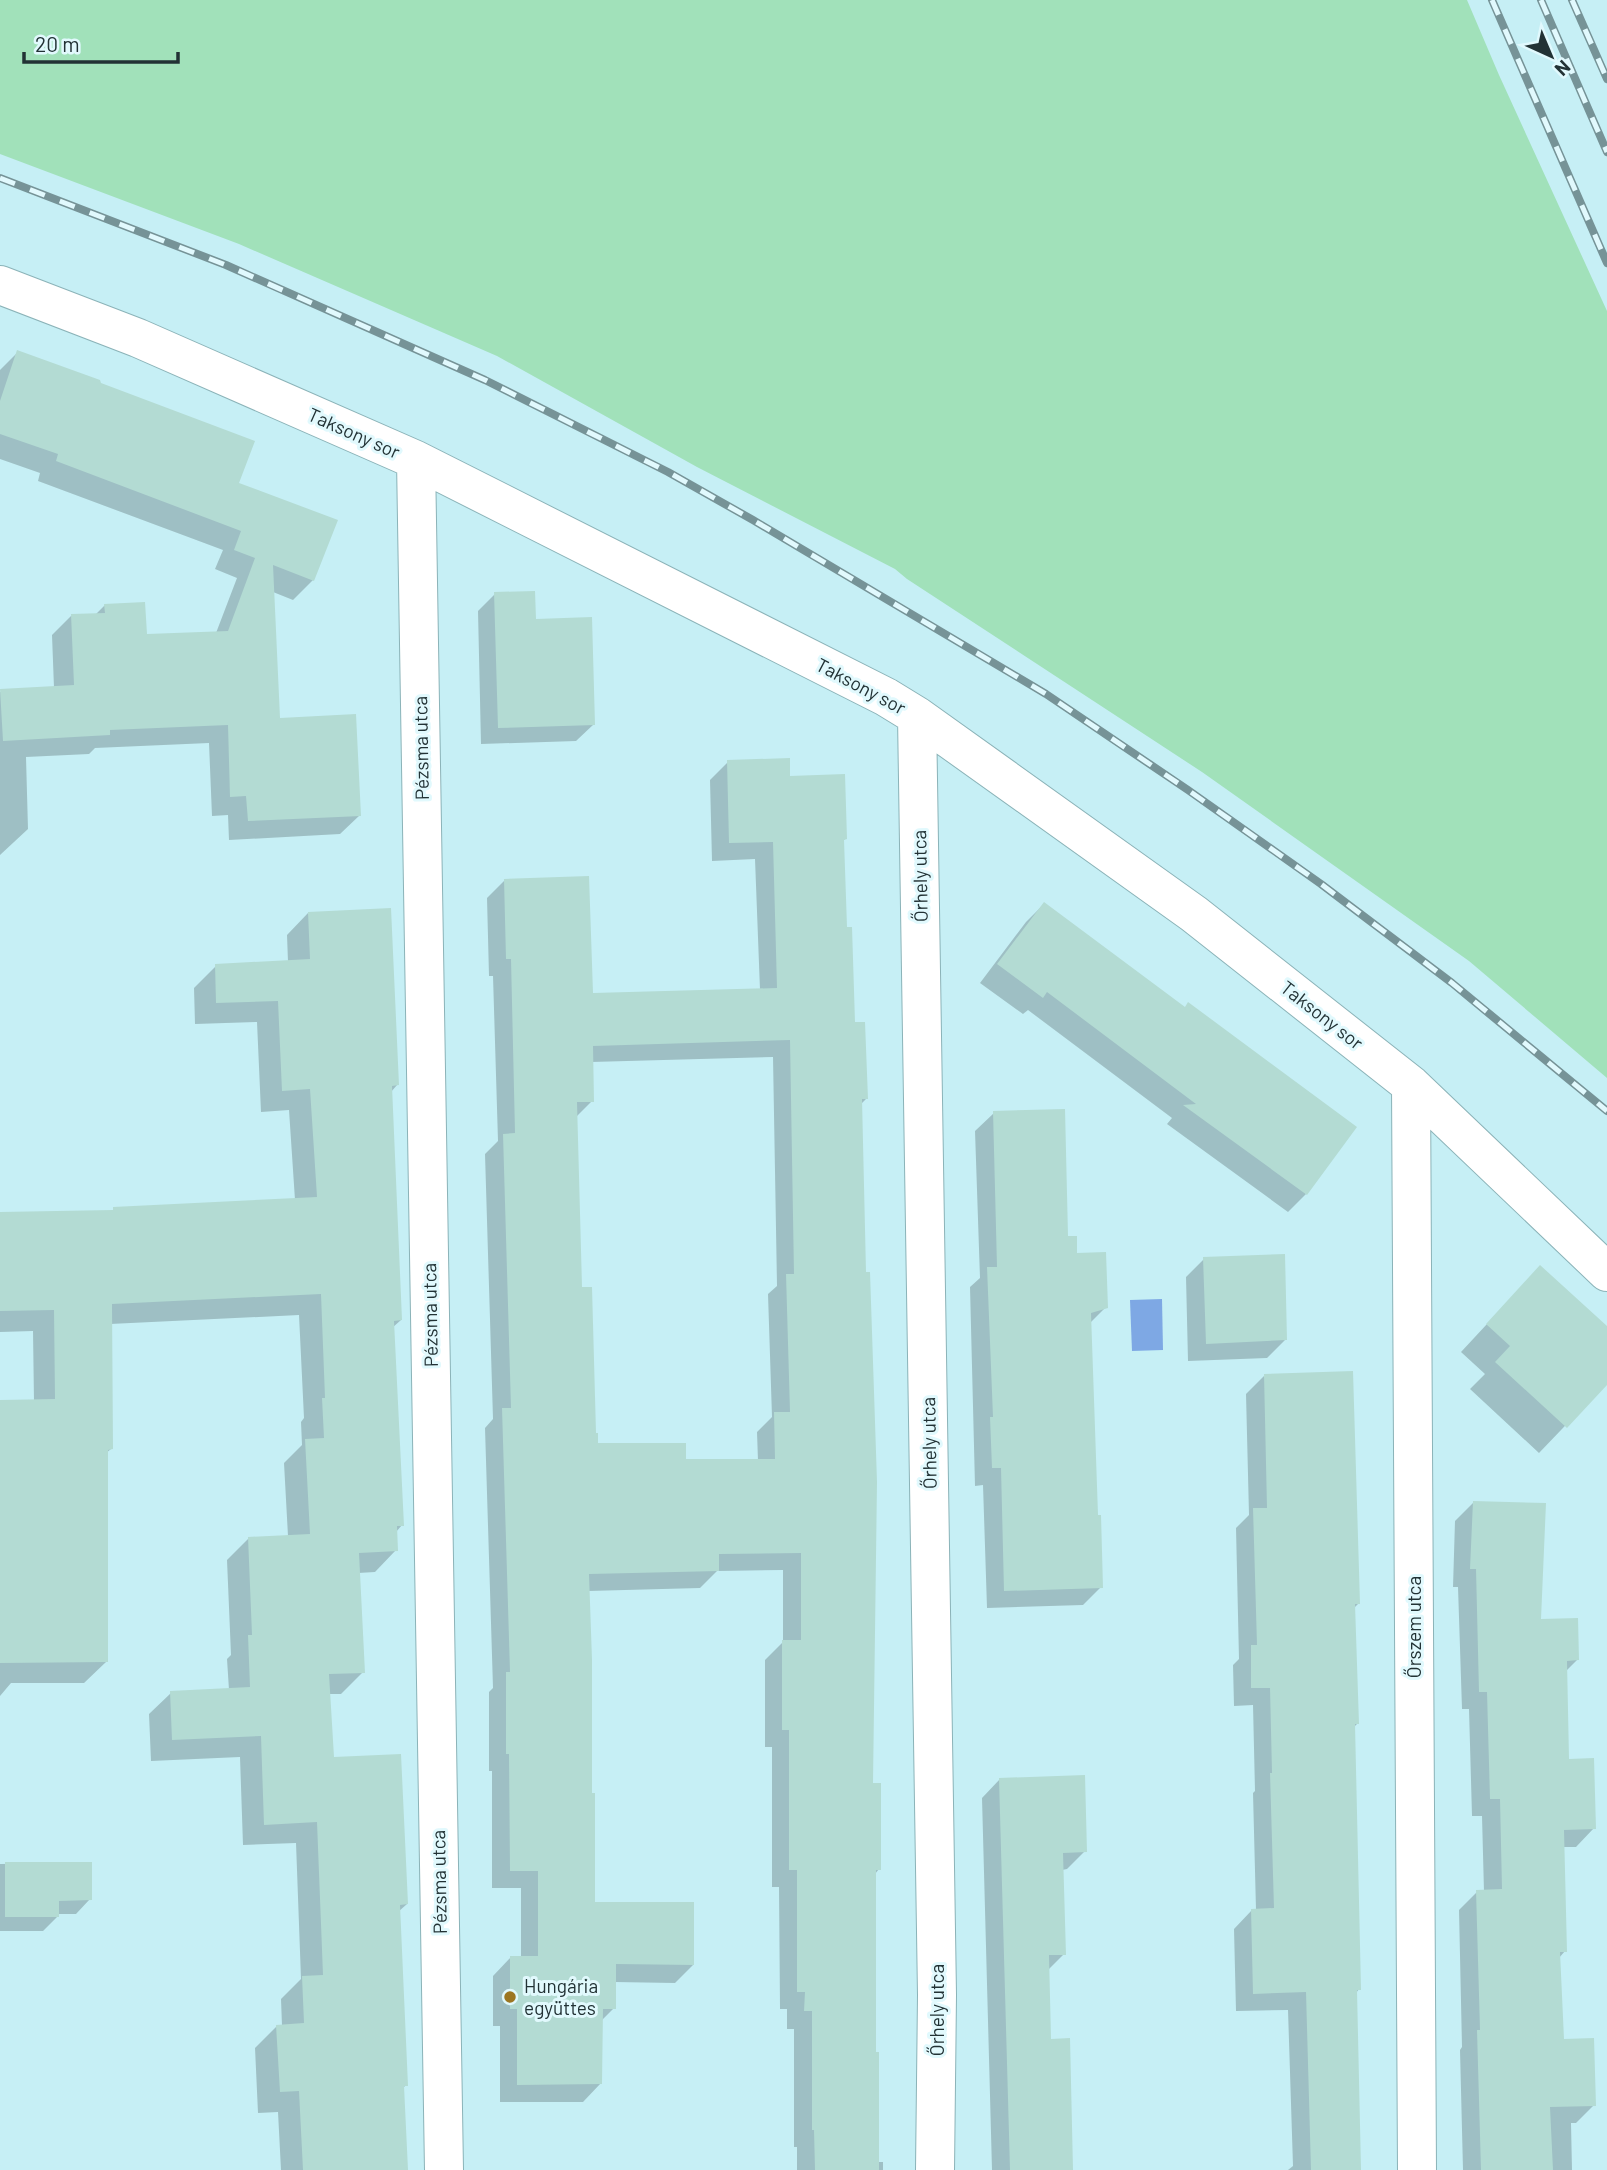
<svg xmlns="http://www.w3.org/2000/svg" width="1607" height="2170" font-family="Barlow,sans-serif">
<rect width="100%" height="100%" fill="#c6eff5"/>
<path fill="#a1e1ba" d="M 0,0 L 1467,0 L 1499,75 L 1607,311 L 1607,1078 L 1469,961 L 1202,772 L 907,579 L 895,569 L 697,467 L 497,356 L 239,244 L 0,154 Z"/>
<path fill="#7ea8e4" d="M 1162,1299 L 1163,1350 L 1132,1351 L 1130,1300 Z"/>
<path fill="#0003" fill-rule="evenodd" d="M 18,352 L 99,384 L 237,484 L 313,580 L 293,600 L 273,592 L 278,720 L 360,815 L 340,834 L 229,840 L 228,815 L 212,816 L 209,743 L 95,748 L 89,754 L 26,757 L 28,829 L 0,855 L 0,692 L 54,688 L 52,635 L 71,616 L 95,615 L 105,605 L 145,636 L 216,633 L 237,578 L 215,569 L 223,550 L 38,481 L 40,473 L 0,459 L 0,370 Z
M 495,594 L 534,620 L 594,724 L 576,741 L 481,744 L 478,611 Z
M 728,762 L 789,778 L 845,839 L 842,842 L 845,929 L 853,1024 L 866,1099 L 860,1105 L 871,1784 L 879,1869 L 875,1874 L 874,2054 L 877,2162 L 883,2162 L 883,2170 L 797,2170 L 797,2147 L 794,2147 L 794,2029 L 787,2029 L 787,2009 L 780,2009 L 779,1887 L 772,1887 L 772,1747 L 765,1747 L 765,1660 L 783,1642 L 783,1570 L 717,1571 L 700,1588 L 588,1591 L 593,1904 L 693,1965 L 675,1983 L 614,1982 L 614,2008 L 601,2021 L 601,2083 L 583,2102 L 500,2102 L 500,2026 L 493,2026 L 493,1976 L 511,1957 L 521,1957 L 521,1888 L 492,1888 L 492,1771 L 489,1771 L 489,1692 L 493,1688 L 485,1428 L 493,1419 L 485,1154 L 498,1141 L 493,976 L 489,976 L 487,898 L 505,880 L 591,995 L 760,990 L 755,859 L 712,861 L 710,780 ZM 773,1057 L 777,1286 L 768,1294 L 772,1417 L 757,1432 L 758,1461 L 684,1461 L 596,1444 L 581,1289 L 576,1117 L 592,1101 L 591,1062 Z
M 1044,904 L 1306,1194 L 1288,1212 L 1167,1124 L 1172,1118 L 1028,1010 L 1023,1014 L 980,983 L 1026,922 Z
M 308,913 L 397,1085 L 391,1092 L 401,1320 L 392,1328 L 402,1525 L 396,1532 L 396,1550 L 375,1572 L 358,1573 L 363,1672 L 341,1694 L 328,1694 L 332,1759 L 407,1904 L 398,1912 L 406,2085 L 402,2089 L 406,2170 L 281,2170 L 278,2112 L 258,2113 L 255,2048 L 277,2026 L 282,2026 L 281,1999 L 301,1979 L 296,1843 L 243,1845 L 240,1757 L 151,1761 L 149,1714 L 171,1693 L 229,1690 L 227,1659 L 231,1655 L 227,1560 L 249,1538 L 288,1536 L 284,1463 L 302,1445 L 301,1422 L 304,1418 L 299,1315 L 110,1324 L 111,1449 L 106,1453 L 106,1662 L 84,1683 L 11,1683 L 0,1696 L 0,1402 L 34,1402 L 33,1331 L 0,1332 L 0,1214 L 111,1212 L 114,1209 L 295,1200 L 289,1110 L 261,1112 L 257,1022 L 195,1024 L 194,988 L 216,966 L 288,962 L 287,935 Z
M 994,1113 L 1106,1307 L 1090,1323 L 1096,1517 L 1101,1587 L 1083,1605 L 987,1608 L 983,1485 L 975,1486 L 970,1287 L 980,1278 L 975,1131 Z
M 1204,1259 L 1285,1340 L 1267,1358 L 1188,1361 L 1186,1277 Z
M 1540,1267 L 1607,1329 L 1607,1382 L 1539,1453 L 1470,1389 L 1485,1374 L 1461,1352 Z
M 1264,1376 L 1358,1604 L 1354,1608 L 1358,1723 L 1354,1727 L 1359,1989 L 1356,1993 L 1360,2170 L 1288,2170 L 1293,2166 L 1288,2010 L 1236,2011 L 1234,1929 L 1252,1910 L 1256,1910 L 1253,1793 L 1255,1791 L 1253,1705 L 1234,1706 L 1233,1665 L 1239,1659 L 1236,1528 L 1249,1515 L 1246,1394 Z
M 1473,1503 L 1539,1621 L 1577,1660 L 1566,1671 L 1567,1761 L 1594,1828 L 1576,1847 L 1562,1847 L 1565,1951 L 1559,1958 L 1563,2041 L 1594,2105 L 1576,2123 L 1571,2123 L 1572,2170 L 1463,2170 L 1460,2050 L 1462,2047 L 1459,1910 L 1477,1892 L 1484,1892 L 1482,1816 L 1472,1816 L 1469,1709 L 1462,1709 L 1458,1587 L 1453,1587 L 1455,1521 Z
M 1000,1779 L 1085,1851 L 1067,1869 L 1062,1870 L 1064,1954 L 1048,1970 L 1049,2041 L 1071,2170 L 992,2170 L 982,1798 Z
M 90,1863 L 90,1899 L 76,1914 L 57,1914 L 57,1917 L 43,1931 L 0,1931 L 0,1864 Z"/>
<path fill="#b3dbd3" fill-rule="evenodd" d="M 17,350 L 100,380 L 101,383 L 255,441 L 239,483 L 338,520 L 314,581 L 273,565 L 280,718 L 356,714 L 361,816 L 248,821 L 246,796 L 230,797 L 228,725 L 110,730 L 110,735 L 3,741 L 0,689 L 74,685 L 71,614 L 105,613 L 104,604 L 145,602 L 147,634 L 228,631 L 255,558 L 234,550 L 241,531 L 56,461 L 58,454 L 0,434 L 0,401 Z
M 535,591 L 536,619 L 592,617 L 595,725 L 498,728 L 494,592 Z
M 790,758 L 790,776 L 845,774 L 847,839 L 844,840 L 847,927 L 852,927 L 855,1022 L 865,1022 L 868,1099 L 862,1099 L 866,1272 L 870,1272 L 877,1482 L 873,1783 L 881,1783 L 881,1870 L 876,1870 L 876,2052 L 879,2052 L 879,2170 L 815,2170 L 814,2130 L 812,2130 L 812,2011 L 804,2011 L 805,1992 L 797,1992 L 797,1870 L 789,1870 L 789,1730 L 782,1730 L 782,1640 L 801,1640 L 801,1553 L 719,1554 L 719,1571 L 589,1574 L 592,1660 L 592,1793 L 595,1793 L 595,1902 L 694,1902 L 694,1965 L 616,1964 L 616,2009 L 603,2009 L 602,2084 L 517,2085 L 517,2009 L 510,2009 L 510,1956 L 538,1956 L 538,1871 L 510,1871 L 509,1754 L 506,1754 L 506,1672 L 510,1672 L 502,1408 L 511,1408 L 503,1134 L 515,1133 L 511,959 L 506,959 L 504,879 L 589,876 L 593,993 L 777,988 L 773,842 L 729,843 L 727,760 ZM 790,1040 L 794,1274 L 786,1274 L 790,1412 L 774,1412 L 775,1459 L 686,1459 L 686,1443 L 598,1443 L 598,1433 L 596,1433 L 592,1287 L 582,1287 L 577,1102 L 594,1102 L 593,1046 Z
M 1044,902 L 1185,1007 L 1188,1002 L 1357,1127 L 1307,1195 L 1183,1105 L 1196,1104 L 1047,992 L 1043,998 L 997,964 Z
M 391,908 L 399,1085 L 392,1086 L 402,1320 L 394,1321 L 404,1526 L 397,1526 L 398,1551 L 359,1553 L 365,1673 L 329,1674 L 334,1757 L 401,1754 L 408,1904 L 400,1905 L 408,2086 L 404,2086 L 408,2170 L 303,2170 L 299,2091 L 280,2092 L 276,2025 L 304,2023 L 302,1976 L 323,1975 L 317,1822 L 264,1825 L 261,1736 L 172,1740 L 170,1691 L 250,1687 L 248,1635 L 252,1635 L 248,1537 L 310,1534 L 305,1439 L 324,1438 L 322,1398 L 325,1398 L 321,1294 L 112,1304 L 113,1449 L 108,1450 L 108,1662 L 0,1663 L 0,1400 L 55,1399 L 54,1310 L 0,1311 L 0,1212 L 113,1210 L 113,1207 L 317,1197 L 310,1089 L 282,1091 L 278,1001 L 216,1003 L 215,964 L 310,959 L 308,912 Z
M 1065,1109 L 1068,1236 L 1077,1236 L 1077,1253 L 1106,1252 L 1108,1308 L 1091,1313 L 1098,1515 L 1101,1515 L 1103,1588 L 1004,1591 L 1001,1468 L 992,1468 L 990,1417 L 993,1417 L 987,1267 L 997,1267 L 993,1111 Z
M 1285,1254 L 1287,1340 L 1206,1344 L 1203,1257 Z
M 1540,1265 L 1607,1326 L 1607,1385 L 1567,1428 L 1495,1362 L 1510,1346 L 1486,1324 Z
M 1353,1371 L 1360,1604 L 1355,1604 L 1359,1724 L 1355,1724 L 1361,1990 L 1357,1990 L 1361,2170 L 1311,2170 L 1306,1992 L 1253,1994 L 1251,1909 L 1274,1908 L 1270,1773 L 1272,1773 L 1270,1688 L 1251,1688 L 1251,1645 L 1257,1645 L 1253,1508 L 1267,1508 L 1264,1374 Z
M 1473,1501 L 1546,1503 L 1541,1619 L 1578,1618 L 1579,1660 L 1567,1661 L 1569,1759 L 1594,1758 L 1596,1829 L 1564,1830 L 1567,1952 L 1560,1952 L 1564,2039 L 1594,2038 L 1596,2106 L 1550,2107 L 1553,2170 L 1481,2170 L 1477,2030 L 1480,2030 L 1476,1890 L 1502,1889 L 1500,1799 L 1490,1799 L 1487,1692 L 1479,1692 L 1476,1569 L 1470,1569 Z
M 1085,1775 L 1087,1852 L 1063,1853 L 1066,1955 L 1049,1955 L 1051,2039 L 1070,2038 L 1073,2170 L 1010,2170 L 999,1778 Z
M 5,1862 L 92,1862 L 92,1900 L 59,1901 L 59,1917 L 5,1917 Z"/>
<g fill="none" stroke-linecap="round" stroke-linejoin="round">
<defs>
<path id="street" d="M 0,285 L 138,338 L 416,460 L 886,697 L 917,716 L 1194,914 L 1411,1085 L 1607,1272
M 416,460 L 444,2170
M 917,716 L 937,1995 L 935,2170
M 1411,1085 L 1417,2170"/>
</defs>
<use href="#street" stroke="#8bb3b8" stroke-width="40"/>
<use href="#street" stroke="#fff" stroke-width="38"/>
<defs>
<path id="rail" d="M 1492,0 L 1607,263
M 1541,0 L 1607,152
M 1572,0 L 1607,79
M 0,178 L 226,265 L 485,380 L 668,472 L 753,520 L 1046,694 L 1188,790 L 1321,884 L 1452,983 L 1607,1111"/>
</defs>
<use href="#rail" stroke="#769397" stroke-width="8"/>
<use href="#rail" stroke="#e1f9fd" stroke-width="5" stroke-dasharray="16" stroke-linecap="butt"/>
</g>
<circle fill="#9c7622" stroke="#e1f9fd" stroke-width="2.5" cx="510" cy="1997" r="7"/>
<g text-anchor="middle" stroke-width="6" stroke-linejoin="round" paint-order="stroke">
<g font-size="19" fill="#223235" stroke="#e1f9fd">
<text transform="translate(354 433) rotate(24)" y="7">Taksony sor</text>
<text transform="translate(861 686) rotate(28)" y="7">Taksony sor</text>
<text transform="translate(421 748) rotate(-91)" y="7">Pézsma utca</text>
<text transform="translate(920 876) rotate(-91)" y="7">Őrhely utca</text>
<text transform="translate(1322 1015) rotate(38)" y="7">Taksony sor</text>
<text transform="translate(430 1315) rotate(-91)" y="7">Pézsma utca</text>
<text transform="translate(929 1443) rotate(-91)" y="7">Őrhely utca</text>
<text transform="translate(1414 1627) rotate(-90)" y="7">Őrszem utca</text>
<text transform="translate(439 1882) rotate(-91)" y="7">Pézsma utca</text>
<text transform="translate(937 2010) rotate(-90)" y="7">Őrhely utca</text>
</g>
<g font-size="19" fill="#223235" stroke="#e1f9fd" text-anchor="start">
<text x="524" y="1993">Hungária<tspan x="524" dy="22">együttes</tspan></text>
</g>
</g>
<g transform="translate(1551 56) rotate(136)" stroke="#e1f9fd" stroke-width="5" paint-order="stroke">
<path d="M0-5L12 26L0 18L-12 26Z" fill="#223235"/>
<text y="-10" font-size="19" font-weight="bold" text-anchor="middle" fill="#223235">N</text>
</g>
<path d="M24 52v10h154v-10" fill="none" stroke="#223235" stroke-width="3.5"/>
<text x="35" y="52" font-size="21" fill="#223235" stroke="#e1f9fd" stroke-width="5" paint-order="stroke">20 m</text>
</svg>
